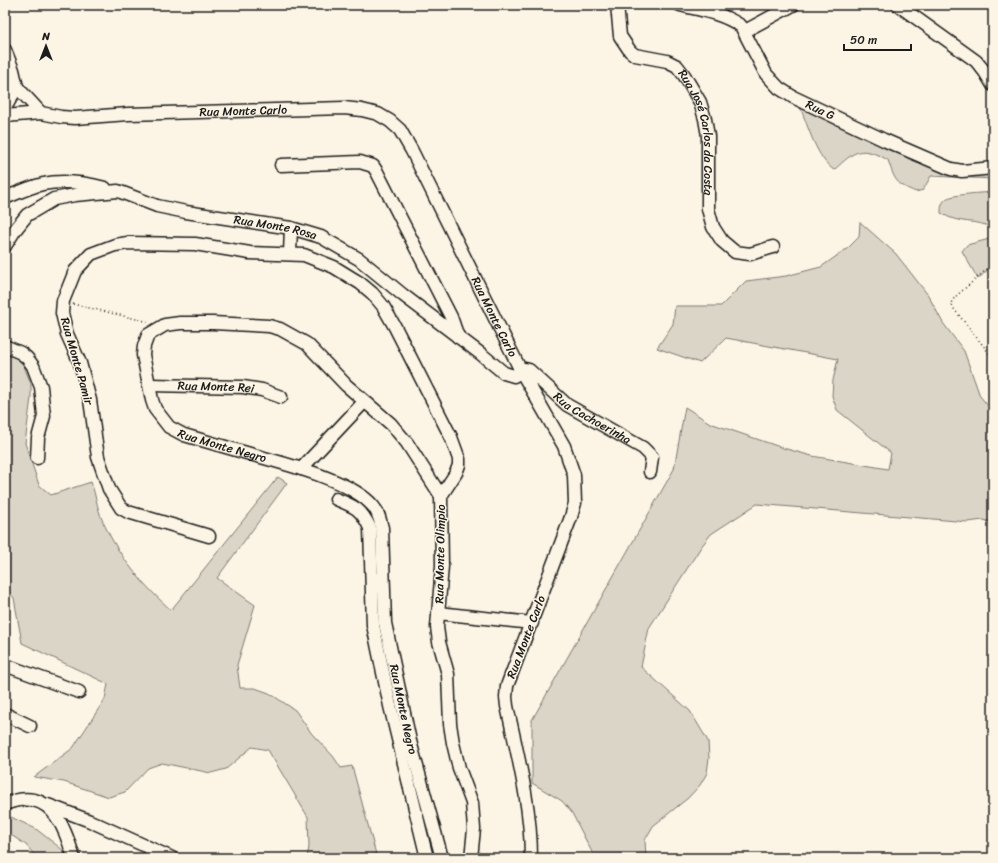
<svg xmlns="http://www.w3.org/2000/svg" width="998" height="863" font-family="Sriracha,sans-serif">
<rect width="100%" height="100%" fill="#fcf5e5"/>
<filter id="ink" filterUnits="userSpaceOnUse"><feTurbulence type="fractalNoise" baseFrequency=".025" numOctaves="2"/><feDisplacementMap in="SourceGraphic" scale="8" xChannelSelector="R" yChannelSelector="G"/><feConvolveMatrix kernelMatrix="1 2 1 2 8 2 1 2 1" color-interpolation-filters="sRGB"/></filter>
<g filter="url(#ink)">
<path fill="#dbd5c8" stroke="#7c7872" d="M 800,107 L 926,159 L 993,173 L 993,179 L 931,176 L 923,190 L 916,192 C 896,184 895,181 888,160 C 860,145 856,150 834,170 C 817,159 808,126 800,107 Z
M 993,192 L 993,228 C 976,219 959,225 941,213 C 941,208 941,203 946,199 C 953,194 983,193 993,192 Z
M 860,222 L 896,254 L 928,295 L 943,323 L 964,351 L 980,396 L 993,412 L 993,522 L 983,520 L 968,522 L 757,504 L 711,534 L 701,547 L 649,628 L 641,667 L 690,711 L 708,741 L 709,758 L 707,773 L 700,785 L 688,798 L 653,826 L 645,840 L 646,858 L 595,858 L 572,813 L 562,801 L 532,783 L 532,720 L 674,469 L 685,407 L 710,423 L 783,448 L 812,456 L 888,469 L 891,453 L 837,410 L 832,396 L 833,380 L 838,359 L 726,338 L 700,363 L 657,348 L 673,324 L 675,306 L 721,306 L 746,281 L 786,276 L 821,267 L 848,248 L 859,237 Z
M 993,238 L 993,265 L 978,279 L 962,251 L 967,245 Z
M 5,349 L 20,356 L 31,384 L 31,398 L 25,443 L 39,485 L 51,495 L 91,482 C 96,496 98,513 105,526 C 120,558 144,586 171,610 L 278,477 L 287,483 L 217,578 L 255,605 L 237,665 L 240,688 L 255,688 L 269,693 L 295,710 L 312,734 L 333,756 L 341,768 L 352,766 L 377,858 L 307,858 L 309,847 L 308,817 L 268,750 L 252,747 L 226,769 L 211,773 L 162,763 L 148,768 L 125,792 L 109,797 L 64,782 L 34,777 L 73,748 L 105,699 L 108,684 L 22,643 L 14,598 L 5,587 Z
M 11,817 L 36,829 L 73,858 L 37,858 L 26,845 L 5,831 L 5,825 Z"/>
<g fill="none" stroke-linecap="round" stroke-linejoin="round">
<defs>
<g id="minor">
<path id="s1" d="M 617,5 L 620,36 L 630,51 L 635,55 L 667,61 L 677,66 L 684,75 L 700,102 L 705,119 L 708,136 L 708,209 L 713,227 L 722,241 L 735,252 L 750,254 L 773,247"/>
<path id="s2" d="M 680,5 C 701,10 722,13 741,26 L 766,74 L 779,88 L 793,97 L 884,140 L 951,169 L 962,171 L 993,168"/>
<path d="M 898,5 L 976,61 L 985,72 L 993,85"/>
<path d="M 745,31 L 793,5"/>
<path d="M 5,50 L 13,70 L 17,87 L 41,113"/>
<path d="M 5,108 L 17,87"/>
<path id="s3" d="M 5,116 L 41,113 L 61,117 L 75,118 L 128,114 L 344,108 L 362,110 L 378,114 L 390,121 L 400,130 L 412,151 L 521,371 L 564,446 L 574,475 L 575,503 L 571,517 L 507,686 L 506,697 L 507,706 C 518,757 531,806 531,858"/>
<path d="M 281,165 L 360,162 L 373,166 L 377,172 L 451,317 L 458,337"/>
<path d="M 5,198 C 17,193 30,187 43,184 C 62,180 86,183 105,188"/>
<path id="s4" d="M 5,246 L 15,230 L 27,215 L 54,199 L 75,195 L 118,191 L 157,206 L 186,212 L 291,228 L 321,237 L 359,259 L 403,295 L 481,354 L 504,373 L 514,376 L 525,369 L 529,370 L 567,405 L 643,448 L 652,457 L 650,472"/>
<path d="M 290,253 L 291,228"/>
<path d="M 5,346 L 21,353 L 27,358 L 33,366 L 41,387 L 44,416 L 38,438 L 37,458"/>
<path id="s5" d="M 150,385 L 243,387 L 262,390 L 281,397"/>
<path d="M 301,469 L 364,402"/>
<path id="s6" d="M 441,496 L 407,443 L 391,424 L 346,385 L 307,344 L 280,329 L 269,326 L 213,323 L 180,323 L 165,325 L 148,335 L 144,346 L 143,355 L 152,400 L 155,409 L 169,427 L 184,435 C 208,442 233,449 257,456 C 289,465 352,481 373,506 C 379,513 380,520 382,528 L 385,623 L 410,741 L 442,858"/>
<path d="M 336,499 C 356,507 361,509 370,528 L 373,625 L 390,706 L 427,858"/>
<path d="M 209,536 L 128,512 L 121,508 L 109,489 L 98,457 L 90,400 L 80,363 L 67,334 L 62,313 L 63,301 L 75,271 L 91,254 L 115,245 L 128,243 L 195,244 L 250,253 L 304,255 L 334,267 L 360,283 L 372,293 L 383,306 L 395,327 L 451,437 L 459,459 L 459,465 L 456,473 L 441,496 L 442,566 L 437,627 L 439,642 L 448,674 L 450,724 L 453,743 L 459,768 L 472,803 L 474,829 L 471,858"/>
<path d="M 438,613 L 532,623"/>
<path d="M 5,665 L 79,692"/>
<path d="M 5,714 L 30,726"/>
<path d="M 5,804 C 50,786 63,823 74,858"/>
<path d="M 48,805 L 90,821 L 172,858"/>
</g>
</defs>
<use href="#minor" stroke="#1c1c1c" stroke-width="15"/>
<path stroke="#1c1c1c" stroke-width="1.5" stroke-dasharray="1 3" stroke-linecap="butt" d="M 993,264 L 955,297 L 951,303 L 954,309 L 993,358
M 73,304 L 149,322"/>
<use href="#minor" stroke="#fcf5e5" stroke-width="12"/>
</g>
</g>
<g text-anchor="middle" stroke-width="3" stroke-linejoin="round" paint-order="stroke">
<g font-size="12" fill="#1c1c1c" stroke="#fcf5e5">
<text dy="4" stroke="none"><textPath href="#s3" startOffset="239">Rua Monte Carlo</textPath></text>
<text dy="4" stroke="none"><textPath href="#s2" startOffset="185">Rua G</textPath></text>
<text dy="4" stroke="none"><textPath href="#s1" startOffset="171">Rua José Carlos da Costa</textPath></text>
<text dy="4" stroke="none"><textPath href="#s4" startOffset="296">Rua Monte Rosa</textPath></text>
<text dy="4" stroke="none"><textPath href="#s3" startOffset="611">Rua Monte Carlo</textPath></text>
<text transform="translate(77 361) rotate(74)" y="4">Rua Monte Pamir</text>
<text dy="4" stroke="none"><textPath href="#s5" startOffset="66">Rua Monte Rei</textPath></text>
<text dy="4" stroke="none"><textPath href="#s4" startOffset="679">Rua Cachoerinha</textPath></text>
<text dy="4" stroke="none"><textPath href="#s6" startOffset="526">Rua Monte Negro</textPath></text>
<text transform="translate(440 554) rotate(-89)" y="4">Rua Monte Olimpio</text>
<text transform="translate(526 637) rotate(-69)" y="4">Rua Monte Carlo</text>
<text dy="4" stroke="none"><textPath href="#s6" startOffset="897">Rua Monte Negro</textPath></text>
</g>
</g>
<rect width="998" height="863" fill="none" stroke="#fcf5e5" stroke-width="20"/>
<rect x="10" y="10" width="978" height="843" fill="none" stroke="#1c1c1c" stroke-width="1.5" filter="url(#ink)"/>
<g transform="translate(46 46)" stroke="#fcf5e5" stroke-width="3" paint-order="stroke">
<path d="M0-3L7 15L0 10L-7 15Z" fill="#1c1c1c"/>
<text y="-6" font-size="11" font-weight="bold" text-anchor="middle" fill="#1c1c1c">N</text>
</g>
<path d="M844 44v6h67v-6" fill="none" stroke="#1c1c1c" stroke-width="2"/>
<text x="850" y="44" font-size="12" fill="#1c1c1c" stroke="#fcf5e5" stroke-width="3" paint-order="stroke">50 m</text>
</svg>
